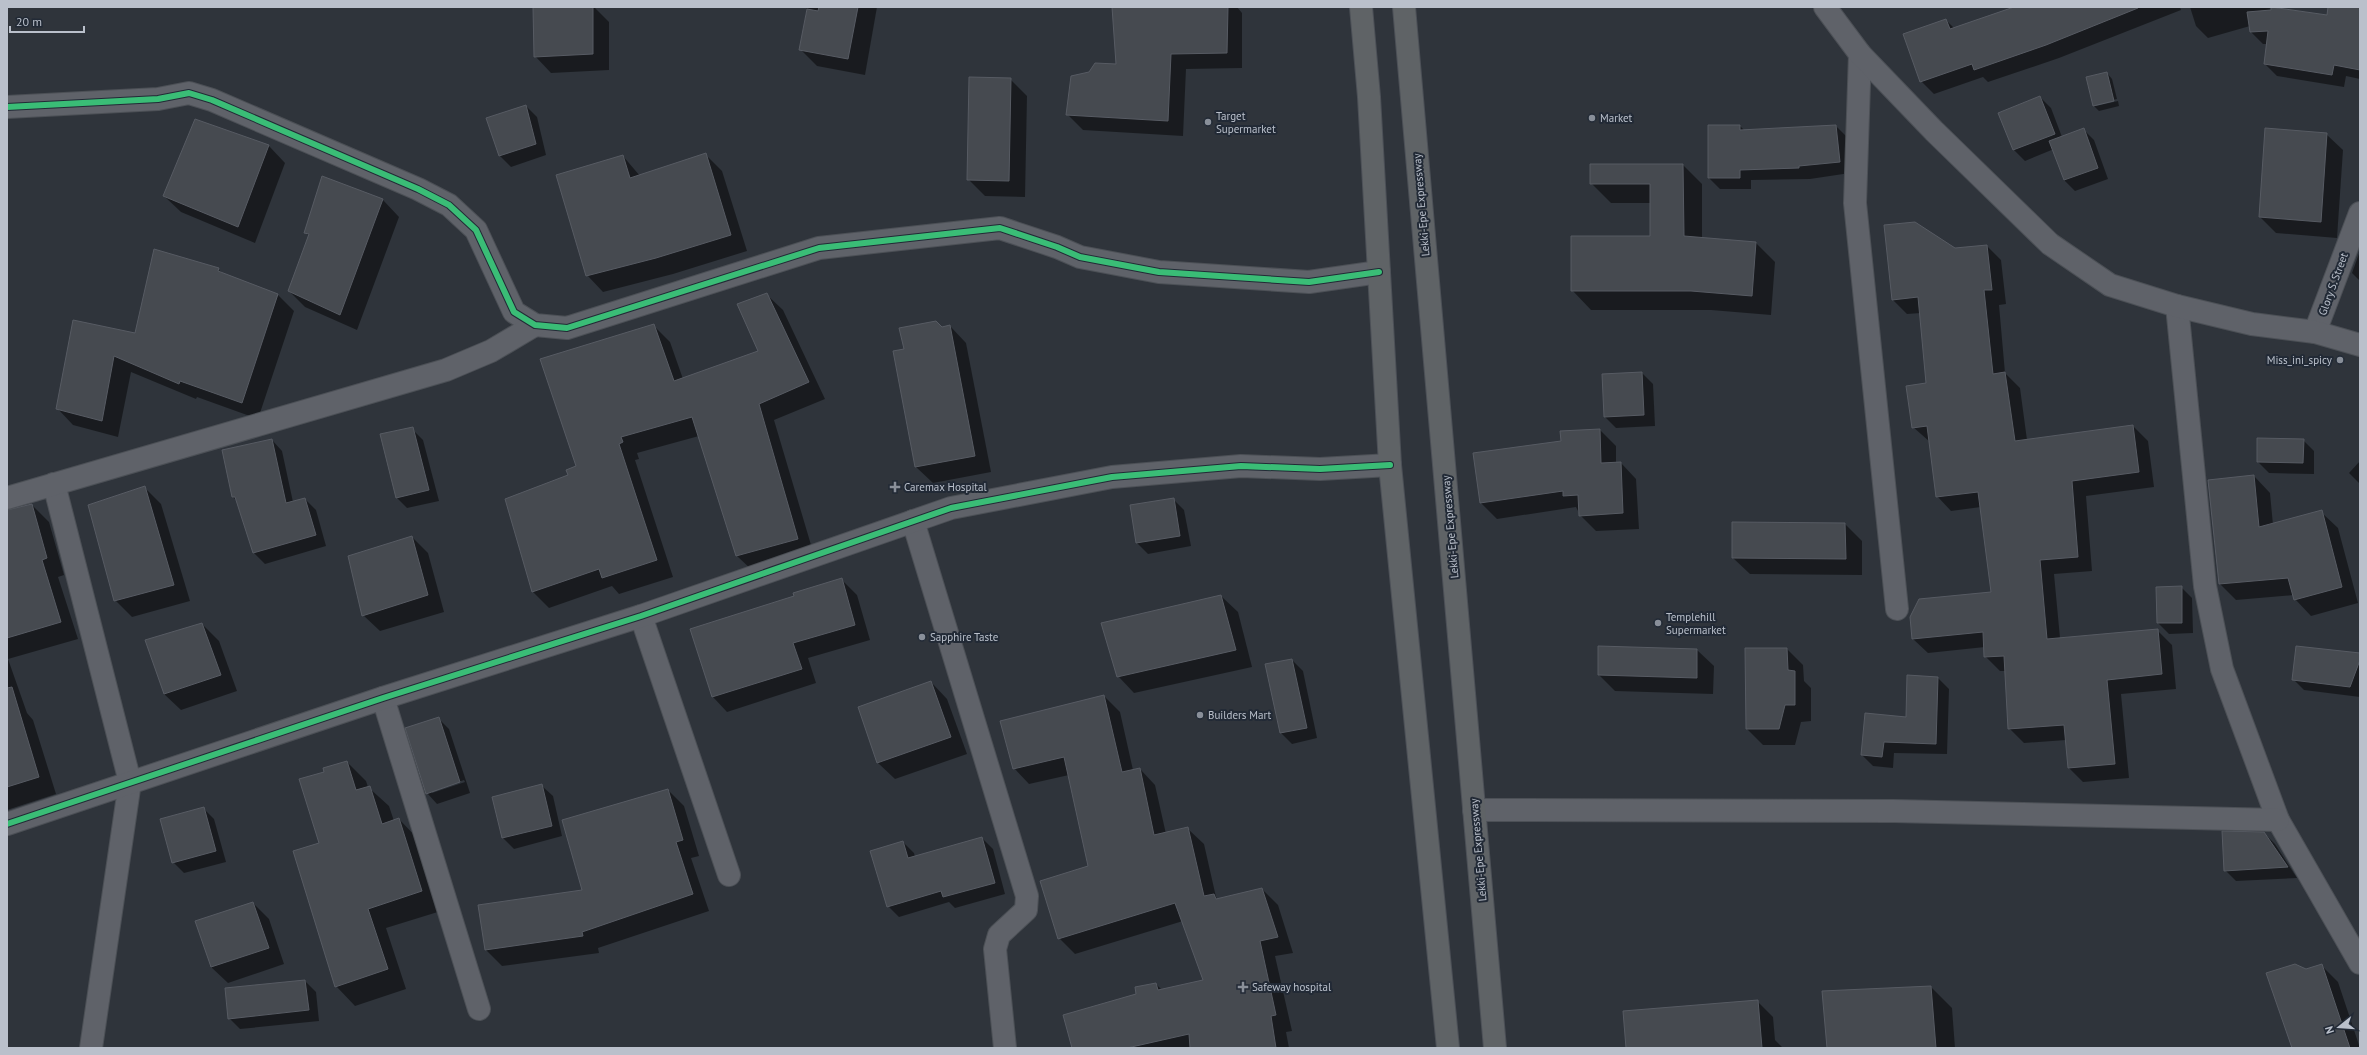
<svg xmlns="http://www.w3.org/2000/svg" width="2367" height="1055" font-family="'PT Sans',sans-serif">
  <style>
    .shadow { fill: #0007; fill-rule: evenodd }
    .building { fill: #464a50; stroke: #575b63 }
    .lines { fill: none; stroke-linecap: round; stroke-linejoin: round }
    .minor-casing { stroke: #4c5056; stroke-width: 24 }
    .tertiary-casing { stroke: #4c5056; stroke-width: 24 }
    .trunk-casing { stroke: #4c5057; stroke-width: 24 }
    .minor { stroke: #5f6269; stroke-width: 22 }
    .tertiary { stroke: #5f6269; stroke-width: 22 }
    .trunk { stroke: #5f6366; stroke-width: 22 }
    .cycleway-casing { stroke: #222a36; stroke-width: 8 }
    .cycleway { stroke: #3abd76; stroke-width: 6 }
    .poi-dot { fill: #898f99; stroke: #222a36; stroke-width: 1.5 }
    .labels { text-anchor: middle; stroke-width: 4; stroke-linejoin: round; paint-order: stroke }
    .poi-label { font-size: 11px; fill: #bac0cb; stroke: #222a36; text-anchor: start }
    .street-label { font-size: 11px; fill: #bac0cb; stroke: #222a36 }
  </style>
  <rect width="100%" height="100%" fill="#2f343b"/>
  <g class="shadow">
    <path d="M 534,7 L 594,7 L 609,22 L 609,70 L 551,73 L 535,56 Z"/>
    <path d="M 807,7 L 877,7 L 865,75 L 817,66 L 800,49 Z"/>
    <path d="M 1151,7 L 1237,7 L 1242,13 L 1242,68 L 1186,69 L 1183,136 L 1083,130 L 1067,114 L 1117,65 Z"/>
    <path d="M 2012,7 L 2180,7 L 2181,10 L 2059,58 L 1988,82 L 1983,77 L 1934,94 L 1921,81 L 1946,20 L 1955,29 L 2013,8 Z"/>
    <path d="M 2190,7 L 2261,7 L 2328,16 L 2329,7 L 2360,7 L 2360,79 L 2346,76 L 2344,87 L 2277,76 L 2265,64 L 2268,44 L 2263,44 L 2251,32 L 2250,26 L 2208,38 L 2196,26 Z"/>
    <path d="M 2107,73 L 2112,79 L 2117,99 L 2096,104 L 2096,106 L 2118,101 L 2119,106 L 2099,111 L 2094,106 Z"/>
    <path d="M 1010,79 L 1027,96 L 1025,197 L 985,196 L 968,179 Z"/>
    <path d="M 2040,97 L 2051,108 L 2062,137 L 2083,129 L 2094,140 L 2108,179 L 2075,191 L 2064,180 L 2054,149 L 2025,161 L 2014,150 L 1999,113 Z"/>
    <path d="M 526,106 L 537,117 L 546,155 L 511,167 L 500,156 Z"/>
    <path d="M 195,120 L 269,146 L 285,163 L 255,243 L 181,212 L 164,196 Z"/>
    <path d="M 1740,126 L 1744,130 L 1836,126 L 1847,137 L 1850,173 L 1810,179 L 1751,180 L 1751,189 L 1720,189 L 1709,178 Z"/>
    <path d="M 2326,134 L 2343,150 L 2337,238 L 2276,233 L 2260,217 Z"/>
    <path d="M 706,155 L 722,171 L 747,251 L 673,274 L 603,292 L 587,275 L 623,156 L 640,176 Z"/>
    <path d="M 1683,165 L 1702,184 L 1702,238 L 1756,243 L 1775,262 L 1771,315 L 1711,310 L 1591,310 L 1572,290 L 1651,237 L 1651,203 L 1611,203 L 1591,183 Z"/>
    <path d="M 323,178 L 383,200 L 399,217 L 357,330 L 305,307 L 289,291 L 309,236 L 305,232 Z"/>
    <path d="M 1987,246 L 2001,260 L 2006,304 L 1999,305 L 2005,373 L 2020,388 L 2027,440 L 2133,426 L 2148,441 L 2154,487 L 2086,496 L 2092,571 L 2054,574 L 2060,638 L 2157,630 L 2172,645 L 2176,689 L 2121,694 L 2129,778 L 2083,782 L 2069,768 L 2066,740 L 2024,743 L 2009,728 L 2006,671 L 2000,671 L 1985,656 L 1985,647 L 1928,653 L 1913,639 L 1992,592 L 1981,507 L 1951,511 L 1937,496 L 1930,442 L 1913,427 L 1927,384 L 1921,313 L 1907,314 L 1893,300 L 1955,249 Z"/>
    <path d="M 2360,251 L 2360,281 L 2352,273 Z"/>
    <path d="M 218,269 L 223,274 L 278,295 L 294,311 L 258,419 L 197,397 L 196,399 L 131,372 L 118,437 L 73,425 L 57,408 L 136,334 Z"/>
    <path d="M 766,294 L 783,310 L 825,399 L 774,420 L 814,555 L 754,572 L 737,556 L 699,436 L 637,453 L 639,459 L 635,460 L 673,577 L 619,594 L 612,586 L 549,608 L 533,592 L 507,500 L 569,475 L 578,467 L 654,326 L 670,342 L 683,379 L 760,351 Z"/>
    <path d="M 950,326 L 966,343 L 991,472 L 933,483 L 916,467 L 905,349 L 942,328 Z"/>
    <path d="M 1642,373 L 1653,384 L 1655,426 L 1616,428 L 1605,417 Z"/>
    <path d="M 412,429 L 423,440 L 439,501 L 407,508 L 396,497 Z"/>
    <path d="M 1600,430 L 1616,446 L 1616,463 L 1621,463 L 1636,479 L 1639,529 L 1596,531 L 1580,515 L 1576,507 L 1497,519 L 1481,503 L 1562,441 Z"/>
    <path d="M 2258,439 L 2303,440 L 2314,451 L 2314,474 L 2269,473 L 2258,462 Z"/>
    <path d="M 272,440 L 282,451 L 293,502 L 305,499 L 316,510 L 326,546 L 265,564 L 254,553 L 238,502 L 233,497 Z"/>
    <path d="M 2360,461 L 2360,484 L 2349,473 Z"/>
    <path d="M 2254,476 L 2270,493 L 2273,525 L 2321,512 L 2338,528 L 2358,603 L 2311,616 L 2295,599 L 2294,595 L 2236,600 L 2220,584 L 2209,481 Z"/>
    <path d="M 145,488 L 161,504 L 190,601 L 132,617 L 115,600 Z"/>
    <path d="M 1173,499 L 1184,510 L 1191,546 L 1148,554 L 1137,543 Z"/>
    <path d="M 32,505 L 49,522 L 64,575 L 58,577 L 78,639 L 8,659 L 27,713 L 33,720 L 56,794 L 7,810 L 7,511 Z"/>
    <path d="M 1733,523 L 1845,524 L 1862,541 L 1862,575 L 1750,574 L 1733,558 Z"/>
    <path d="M 412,537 L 428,553 L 444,612 L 380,631 L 363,615 Z"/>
    <path d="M 842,580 L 857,595 L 870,640 L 808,658 L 816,683 L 727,712 L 713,697 L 795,597 Z"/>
    <path d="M 2181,587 L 2192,598 L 2193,633 L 2169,634 L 2158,623 L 2158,588 Z"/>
    <path d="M 1221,596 L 1238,612 L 1252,667 L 1134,693 L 1118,676 Z"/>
    <path d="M 202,624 L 219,641 L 237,691 L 181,710 L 164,694 Z"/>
    <path d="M 1599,647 L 1697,650 L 1714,666 L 1713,694 L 1615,691 L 1599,675 Z"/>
    <path d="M 1787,649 L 1803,665 L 1804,681 L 1811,688 L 1811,721 L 1801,722 L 1795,745 L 1763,745 L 1747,729 Z"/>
    <path d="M 2360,654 L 2360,697 L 2304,690 L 2293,679 Z"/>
    <path d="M 1292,660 L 1303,671 L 1317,738 L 1292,744 L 1281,733 Z"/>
    <path d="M 1938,678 L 1949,689 L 1947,754 L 1894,753 L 1893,768 L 1873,766 L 1862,755 L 1907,718 Z"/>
    <path d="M 931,682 L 947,699 L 967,754 L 895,779 L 878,763 Z"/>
    <path d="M 1104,696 L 1120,712 L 1133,770 L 1140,769 L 1155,785 L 1166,834 L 1188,829 L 1204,844 L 1216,897 L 1218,899 L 1262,889 L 1278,905 L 1293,953 L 1275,956 L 1292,1031 L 1286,1032 L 1289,1048 L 1073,1048 L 1138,995 L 1156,984 L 1162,990 L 1204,981 L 1183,921 L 1075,954 L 1059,938 L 1089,867 L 1069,775 L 1029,784 L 1014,768 Z"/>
    <path d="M 438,718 L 449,729 L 470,793 L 437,804 L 427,793 ZM 464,780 L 465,782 L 432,793 L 432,791 Z"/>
    <path d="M 347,762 L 366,781 L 368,787 L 389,806 L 394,821 L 399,819 L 418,839 L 441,911 L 386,928 L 406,989 L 355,1006 L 336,986 L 321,844 L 325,772 Z"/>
    <path d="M 542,786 L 553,796 L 562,836 L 514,849 L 503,838 Z"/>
    <path d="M 668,790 L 684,806 L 699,856 L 691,858 L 709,911 L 598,948 L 599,953 L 502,966 L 486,950 L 479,906 L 583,891 Z"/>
    <path d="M 203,808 L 214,819 L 226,862 L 184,873 L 173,862 Z"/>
    <path d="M 2264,833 L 2275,844 L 2297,878 L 2236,881 L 2225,870 Z"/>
    <path d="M 982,838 L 993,849 L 1005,894 L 955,908 L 949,902 L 899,917 L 888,906 L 903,842 L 914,853 L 915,857 Z"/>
    <path d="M 253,903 L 269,919 L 284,964 L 228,983 L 211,967 Z"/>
    <path d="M 2321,965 L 2338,982 L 2360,1048 L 2293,1048 L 2306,970 Z"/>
    <path d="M 305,981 L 316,992 L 319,1021 L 240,1029 L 229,1018 Z"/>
    <path d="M 1931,987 L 1952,1008 L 1955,1048 L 1828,1048 Z"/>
    <path d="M 1757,1001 L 1773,1017 L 1775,1040 L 1783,1048 L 1627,1048 Z"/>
  </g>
  <g class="building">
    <path d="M 533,7 L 593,7 L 593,54 L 534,57 Z"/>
    <path d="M 819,7 L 858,7 L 848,59 L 799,50 L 807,9 L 818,11 Z"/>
    <path d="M 1112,7 L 1228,7 L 1227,53 L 1171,54 L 1168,121 L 1066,115 L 1071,76 L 1089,72 L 1095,63 L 1116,64 Z"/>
    <path d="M 2014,7 L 2138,7 L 2138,8 L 2046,45 L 1974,70 L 1972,64 L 1920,82 L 1903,34 L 1946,19 L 1950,29 Z"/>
    <path d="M 2271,7 L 2327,15 L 2328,7 L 2360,7 L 2360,70 L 2334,65 L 2332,75 L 2264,64 L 2268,31 L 2250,32 L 2247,12 L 2271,10 Z"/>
    <path d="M 2107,72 L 2114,101 L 2093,106 L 2086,77 Z"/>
    <path d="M 969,77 L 1011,78 L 1009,181 L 967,180 Z"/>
    <path d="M 2040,96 L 2055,134 L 2013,150 L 1998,113 Z"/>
    <path d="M 526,105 L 536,144 L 499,156 L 486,118 Z"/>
    <path d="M 195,119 L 269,145 L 238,227 L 163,196 Z"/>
    <path d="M 1708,125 L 1740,125 L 1740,130 L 1836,125 L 1840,162 L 1799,166 L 1799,168 L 1740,170 L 1740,178 L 1708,178 Z"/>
    <path d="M 2084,128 L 2098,168 L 2064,180 L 2049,141 Z"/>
    <path d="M 2265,128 L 2327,133 L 2321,222 L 2259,217 Z"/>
    <path d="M 706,153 L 731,235 L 656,258 L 586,276 L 556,175 L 623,155 L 630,178 Z"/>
    <path d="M 1590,164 L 1683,164 L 1684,236 L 1756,242 L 1752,296 L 1691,291 L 1571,291 L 1571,236 L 1650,236 L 1650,184 L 1590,184 Z"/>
    <path d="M 322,176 L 383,199 L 340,315 L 288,291 L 309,234 L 304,233 Z"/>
    <path d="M 1915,222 L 1955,248 L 1987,245 L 1992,290 L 1984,290 L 1993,374 L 2005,372 L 2015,441 L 2133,425 L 2139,472 L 2072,481 L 2078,557 L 2040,560 L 2047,639 L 2158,629 L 2162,674 L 2107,680 L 2115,764 L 2068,768 L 2064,725 L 2008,729 L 2004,656 L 1984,657 L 1983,632 L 1912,639 L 1910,617 L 1919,599 L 1991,592 L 1978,492 L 1936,497 L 1927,426 L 1912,428 L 1906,386 L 1926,383 L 1918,297 L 1892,300 L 1884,225 Z"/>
    <path d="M 154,249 L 219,268 L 218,271 L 278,294 L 242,403 L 180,381 L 179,384 L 114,356 L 102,421 L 56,409 L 73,320 L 135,333 Z"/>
    <path d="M 767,293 L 809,382 L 759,404 L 798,539 L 736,556 L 692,417 L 621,437 L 623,442 L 619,444 L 657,560 L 602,578 L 599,569 L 532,592 L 505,499 L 568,475 L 566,470 L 576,466 L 540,359 L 654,324 L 674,381 L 758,351 L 737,304 Z"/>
    <path d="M 936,321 L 942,327 L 950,325 L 975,456 L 915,467 L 893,351 L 904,349 L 899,328 Z"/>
    <path d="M 1642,372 L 1644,415 L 1604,417 L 1602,374 Z"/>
    <path d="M 413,427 L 429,490 L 396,498 L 380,434 Z"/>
    <path d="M 1600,429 L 1601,463 L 1621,462 L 1623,513 L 1579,516 L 1578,495 L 1563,496 L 1563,491 L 1480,503 L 1473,453 L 1561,441 L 1560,431 Z"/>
    <path d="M 2257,438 L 2304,439 L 2303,463 L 2257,462 Z"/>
    <path d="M 272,439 L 286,503 L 305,498 L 316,535 L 253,553 L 235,497 L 232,497 L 222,450 Z"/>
    <path d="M 2254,475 L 2259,527 L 2322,510 L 2342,587 L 2294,600 L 2288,578 L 2219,584 L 2208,480 Z"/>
    <path d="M 145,486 L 174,585 L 114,601 L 88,505 Z"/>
    <path d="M 1174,498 L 1180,536 L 1136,543 L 1130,505 Z"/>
    <path d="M 32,504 L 47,558 L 42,560 L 61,622 L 7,638 L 7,510 Z"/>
    <path d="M 1732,522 L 1845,523 L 1846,559 L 1732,558 Z"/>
    <path d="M 412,536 L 428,595 L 362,616 L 348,556 Z"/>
    <path d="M 842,578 L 855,625 L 793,643 L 802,669 L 712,697 L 690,629 L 794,596 L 793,593 Z"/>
    <path d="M 2182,586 L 2182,623 L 2157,623 L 2156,587 Z"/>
    <path d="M 1221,595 L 1236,650 L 1117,677 L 1101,623 Z"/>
    <path d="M 202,623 L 221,675 L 164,694 L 145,640 Z"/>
    <path d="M 1598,646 L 1697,649 L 1697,678 L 1598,675 Z"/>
    <path d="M 2296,646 L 2360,653 L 2360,660 L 2350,687 L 2292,680 Z"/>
    <path d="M 1745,648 L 1787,648 L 1788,670 L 1795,671 L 1795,705 L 1785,705 L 1779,729 L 1746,729 Z"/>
    <path d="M 1292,659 L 1307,728 L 1280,733 L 1265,664 Z"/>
    <path d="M 1907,675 L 1938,677 L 1936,744 L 1884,742 L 1882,757 L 1861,755 L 1865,713 L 1906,717 Z"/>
    <path d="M 931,681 L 951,737 L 877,763 L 858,707 Z"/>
    <path d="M 12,687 L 39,777 L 7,787 L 7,688 Z"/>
    <path d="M 1104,695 L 1122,772 L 1140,768 L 1154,835 L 1188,827 L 1204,896 L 1214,894 L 1216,899 L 1262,888 L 1278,937 L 1260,941 L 1276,1015 L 1271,1016 L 1276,1048 L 1190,1048 L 1189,1034 L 1127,1048 L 1072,1048 L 1063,1015 L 1136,994 L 1135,987 L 1156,983 L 1158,990 L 1203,980 L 1175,903 L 1058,939 L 1040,881 L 1088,866 L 1064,757 L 1013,769 L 1000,721 Z"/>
    <path d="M 439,717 L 460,782 L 426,794 L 405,728 Z"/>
    <path d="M 347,761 L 356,790 L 370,786 L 382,824 L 399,818 L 422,891 L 368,909 L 388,969 L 335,987 L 293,851 L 319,843 L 299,779 L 324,772 L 323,768 Z"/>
    <path d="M 542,784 L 552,826 L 502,838 L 492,797 Z"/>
    <path d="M 668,789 L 683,840 L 676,842 L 693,894 L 582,932 L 583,936 L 485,950 L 478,905 L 582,890 L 562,820 Z"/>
    <path d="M 204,807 L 216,851 L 172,863 L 160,819 Z"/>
    <path d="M 2222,831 L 2264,832 L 2288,867 L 2224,871 Z"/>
    <path d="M 982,837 L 995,883 L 943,897 L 941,891 L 887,907 L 870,851 L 903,841 L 908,858 Z"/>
    <path d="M 253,902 L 269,948 L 211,967 L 195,921 Z"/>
    <path d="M 2295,964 L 2306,969 L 2322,964 L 2350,1048 L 2292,1048 L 2266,973 Z"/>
    <path d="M 305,980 L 309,1010 L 228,1019 L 225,988 Z"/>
    <path d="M 1931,986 L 1936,1048 L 1827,1048 L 1822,991 Z"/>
    <path d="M 1758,1000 L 1762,1048 L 1626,1048 L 1623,1011 Z"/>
  </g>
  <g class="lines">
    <g class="minor-casing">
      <g id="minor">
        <path d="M 1860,54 L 1855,203 L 1897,609"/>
        <path d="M 7,107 L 158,99 L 189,93 L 212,100 L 418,189 L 449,205 L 476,230 L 514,312 L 535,325 L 567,328 L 819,248 L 1000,228 L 1057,247 L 1080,257 L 1159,272 L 1309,282 L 1379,272"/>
        <path d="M 2177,306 L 2205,586 L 2222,669 L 2278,820 L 2360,963"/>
        <path d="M 2315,332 L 2360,213"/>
        <path d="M 54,484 L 130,782 L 91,1048"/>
        <path d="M 7,498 L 446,370 L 491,351 L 535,325"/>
        <path d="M 913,521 L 1027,896 L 1026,910 L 999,935 L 995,949 L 1005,1048"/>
        <path d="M 641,616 L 729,875"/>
        <path d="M 383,698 L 479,1009"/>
        <path d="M 1474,810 L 1894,811 L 2278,820"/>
        <path d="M 7,824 L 383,698 L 641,616 L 951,508 L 1112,477 L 1241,466 L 1320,469 L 1390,465"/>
      </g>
    </g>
    <g class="tertiary-casing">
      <path id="tertiary" d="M 1825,7 L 1860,54 L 1934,131 L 2050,244 L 2110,285 L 2177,306 L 2252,324 L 2315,332 L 2360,345"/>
    </g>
    <g class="trunk-casing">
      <g id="trunk">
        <path d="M 1361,7 L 1369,97 L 1390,465 L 1448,1048"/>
        <path d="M 1404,7 L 1495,1048"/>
      </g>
    </g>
    <use href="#minor" class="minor"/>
    <use href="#tertiary" class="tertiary"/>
    <use href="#trunk" class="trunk"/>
    <g class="cycleway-casing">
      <g id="cycleway">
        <path d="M 7,107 L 158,99 L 189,93 L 212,100 L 418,189 L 449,205 L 476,230 L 514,312 L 535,325 L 567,328 L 819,248 L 1000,228 L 1057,247 L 1080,257 L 1159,272 L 1309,282 L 1379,272"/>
        <path d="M 7,824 L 383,698 L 641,616 L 951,508 L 1112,477 L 1241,466 L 1320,469 L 1390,465"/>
      </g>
    </g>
    <use href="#cycleway" class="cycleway"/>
  </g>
  <g class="poi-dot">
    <circle cx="1592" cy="118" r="4"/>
    <circle cx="1208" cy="122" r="4"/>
    <circle cx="2340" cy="360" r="4"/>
    <path d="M893 481h4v4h4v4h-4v4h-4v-4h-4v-4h4z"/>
    <circle cx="1658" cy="623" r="4"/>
    <circle cx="922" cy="637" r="4"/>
    <circle cx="1200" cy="715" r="4"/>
    <path d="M1241 981h4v4h4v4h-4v4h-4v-4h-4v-4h4z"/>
  </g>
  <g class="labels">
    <g class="poi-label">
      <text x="1216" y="120">Target<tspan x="1216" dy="13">Supermarket</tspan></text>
      <text x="1600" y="122">Market</text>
      <text x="2332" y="364" text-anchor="end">Miss_ini_spicy</text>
      <text x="904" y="491">Caremax Hospital</text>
      <text x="1666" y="621">Templehill<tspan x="1666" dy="13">Supermarket</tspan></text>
      <text x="930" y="641">Sapphire Taste</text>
      <text x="1208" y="719">Builders Mart</text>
      <text x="1252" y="991">Safeway hospital</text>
    </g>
    <g class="street-label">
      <text transform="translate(1421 205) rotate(-95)" y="4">Lekki-Epe Expressway</text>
      <text transform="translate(2333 284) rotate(-70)" y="4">Glory S. Street</text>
      <text transform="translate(1450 527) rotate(-95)" y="4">Lekki-Epe Expressway</text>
      <text transform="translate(1478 850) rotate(-95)" y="4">Lekki-Epe Expressway</text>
    </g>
  </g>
  <rect width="2367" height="1055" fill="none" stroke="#bac0cb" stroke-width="16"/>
  <g transform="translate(2339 1027) rotate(253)" stroke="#222a36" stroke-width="3" paint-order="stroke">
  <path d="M0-3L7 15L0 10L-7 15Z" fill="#bac0cb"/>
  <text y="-6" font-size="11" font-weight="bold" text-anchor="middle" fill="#bac0cb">N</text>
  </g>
  <path d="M10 26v6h74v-6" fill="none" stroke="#bac0cb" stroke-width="2"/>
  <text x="16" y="26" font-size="12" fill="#bac0cb" stroke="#222a36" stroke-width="3" paint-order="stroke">20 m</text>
</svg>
